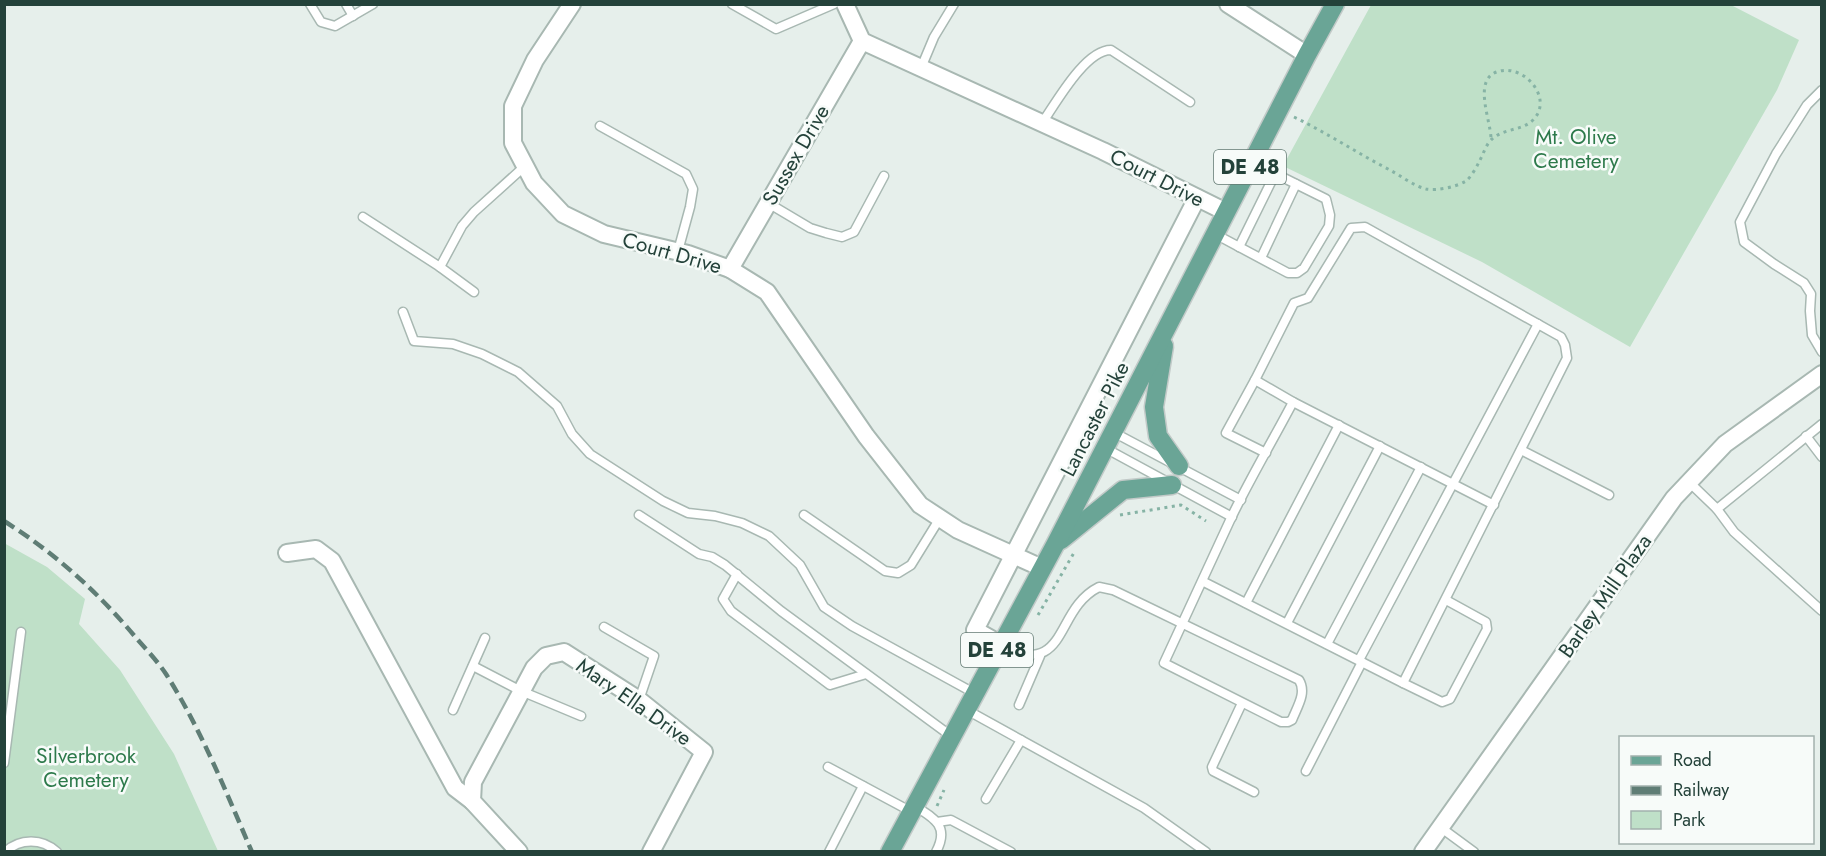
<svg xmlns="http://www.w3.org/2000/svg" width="1826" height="856" font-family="Jost,sans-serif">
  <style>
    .green { fill: #bfe0c8 }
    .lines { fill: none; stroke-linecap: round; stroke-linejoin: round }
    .service-casing { stroke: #a8b8b2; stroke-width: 11 }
    .minor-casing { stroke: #a8b8b2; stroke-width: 20 }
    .primary-casing { stroke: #c2cac8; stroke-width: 21 }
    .path { stroke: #86b3a5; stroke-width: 3; stroke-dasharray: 3 4.5; stroke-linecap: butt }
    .service { stroke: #fff; stroke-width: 8 }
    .minor { stroke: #fff; stroke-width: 16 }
    .primary { stroke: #6aa596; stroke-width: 18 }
    .rail { stroke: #5f7d75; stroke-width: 4.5; stroke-dasharray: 12 6; stroke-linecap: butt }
    .labels { text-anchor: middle; stroke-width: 5; stroke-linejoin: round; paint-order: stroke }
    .shield { fill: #f7fbf9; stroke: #637a73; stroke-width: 1.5 }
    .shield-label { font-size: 20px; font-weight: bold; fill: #24423a }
    .park-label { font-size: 21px; fill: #2d7a4b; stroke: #f7fbf9 }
    .street-label { font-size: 21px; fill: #24423a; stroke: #f7fbf9 }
  </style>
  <rect width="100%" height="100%" fill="#e6efeb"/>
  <g class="green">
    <path d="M 1371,5 L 1731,5 L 1799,40 L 1777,90 L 1630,347 L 1482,262 L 1283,166 Z"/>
    <path d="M 4,543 L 47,567 L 85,599 L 79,624 L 120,670 L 174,754 L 218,851 L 5,851 Z"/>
  </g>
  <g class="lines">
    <g class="service-casing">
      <g id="service">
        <path d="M 310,4 L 321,22 L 335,26 L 373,4"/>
        <path d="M 346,4 L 353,16"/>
        <path d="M 732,4 L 776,29 L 834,4"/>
        <path d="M 921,68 L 934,37 L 954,4"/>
        <path d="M 1822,90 L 1807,105 L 1776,154 L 1740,222 L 1744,242 L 1774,264 L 1804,283 L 1811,294 L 1810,311 L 1812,335 L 1822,352"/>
        <path d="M 1042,123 C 1056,103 1085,50 1111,50 L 1190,102"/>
        <path d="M 600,126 L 686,174 L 693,189 L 690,207 L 678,251"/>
        <path d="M 768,203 L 810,228 L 826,233 L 842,237 L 854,232 L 884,176"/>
        <path d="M 363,217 L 440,267 L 462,226 L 474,212 L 525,166"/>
        <path d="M 1215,234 L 1288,273 L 1297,273 L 1304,268 L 1329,226 L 1330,215 L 1326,199 L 1252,162"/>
        <path d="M 1239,247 L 1275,174"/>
        <path d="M 1261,258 L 1296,184"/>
        <path d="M 440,267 L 474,292"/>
        <path d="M 403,312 L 414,341 L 453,344 L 482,354 L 518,372 L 557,406 L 572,434 L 590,454 L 663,501 L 688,513 L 715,516 L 742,523 L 769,536 L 800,565 L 824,607 L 852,626 L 974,693"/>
        <path d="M 1255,380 L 1226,433 L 1266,453"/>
        <path d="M 1293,402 L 1494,505"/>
        <path d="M 1822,424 L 1717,509 L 1734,532 L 1822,611"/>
        <path d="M 1113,432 L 1241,500"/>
        <path d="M 1806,436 L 1822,457"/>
        <path d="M 1105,448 L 1232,517"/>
        <path d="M 1521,450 L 1609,495"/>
        <path d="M 1689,482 L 1717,509"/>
        <path d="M 639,515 L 699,554 L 712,557 L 725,565 L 781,611 L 951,736"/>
        <path d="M 804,515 L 885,571 L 898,573 L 911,565 L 940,518"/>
        <path d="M 737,574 L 723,599 L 731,611 L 830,685 L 866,674"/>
        <path d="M 1246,603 L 1339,425"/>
        <path d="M 1287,623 L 1380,446"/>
        <path d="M 604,627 L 654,656 L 639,700"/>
        <path d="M 1327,644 L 1421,467"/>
        <path d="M 1000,648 C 1070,677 1053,610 1099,587 L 1113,590 L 1299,680 C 1307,693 1297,707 1292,720 L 1288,722 L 1281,722 L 1164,663 C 1187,614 1209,565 1232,516 C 1251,477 1273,440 1293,402 L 1255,380 L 1294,303 L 1308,298 L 1351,228 L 1365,227 L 1561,337 L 1565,345 L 1567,358 L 1403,683 L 1202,581"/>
        <path d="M 1359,660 L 1538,324"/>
        <path d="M 473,666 L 521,691 L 581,716"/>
        <path d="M 1403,683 L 1442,702 L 1450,699 L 1487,629 L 1486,622 L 1446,600"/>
        <path d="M 1242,703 L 1212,767 L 1213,771 L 1254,792"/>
        <path d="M 1019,705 L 1040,656"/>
        <path d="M 965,709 L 1144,808 L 1206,852"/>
        <path d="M 453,710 L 485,638"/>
        <path d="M 4,763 L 21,632"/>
        <path d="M 828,767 L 910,811"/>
        <path d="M 1306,771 L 1362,662"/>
        <path d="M 986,799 L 1021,740"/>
        <path d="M 913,805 C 934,818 950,826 936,852"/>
        <path d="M 937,822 L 951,820 L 1011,852"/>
        <path d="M 1440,827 L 1474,852"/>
        <path d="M 5,852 C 20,838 42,838 57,852"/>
        <path d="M 829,852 L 863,786"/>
      </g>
    </g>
    <g class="minor-casing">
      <g id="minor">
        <path d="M 572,4 L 535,60 L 513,106 L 513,143 L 534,183 L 563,214 L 604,234 L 688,254 L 730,269 L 767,292 L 866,436 L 920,505 L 958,530 L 1042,568"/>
        <path d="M 845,4 L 862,41 L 1103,151 L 1226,212"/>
        <path d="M 1228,4 L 1307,55"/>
        <path d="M 730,269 L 862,41"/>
        <path d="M 287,553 L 316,549 L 332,561 L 455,788 L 472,801"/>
        <path d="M 1000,644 L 975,630 L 1197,198"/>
        <path d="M 519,852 L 472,801 L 473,782 L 534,668 L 546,656 L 564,652 L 639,700 L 704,752 L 651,852"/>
        <path d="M 1423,852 L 1674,498 L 1725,444 L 1822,374"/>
      </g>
    </g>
    <g class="primary-casing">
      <g id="primary">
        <path d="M 1164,346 L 1154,407 L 1158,436 L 1179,466"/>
        <path d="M 1061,540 L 1123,490 L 1172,485"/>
        <path d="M 890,852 L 1055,545 L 1307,55 L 1335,4"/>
      </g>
    </g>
    <g class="path">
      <path d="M 1294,117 C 1327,133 1357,153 1390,170 C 1401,176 1414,186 1426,189 C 1437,191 1456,187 1466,181 C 1471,177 1476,168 1479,162 C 1483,155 1486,144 1492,139 C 1504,128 1522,131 1533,120 C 1554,99 1525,65 1500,71 C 1471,77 1491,120 1491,139"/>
      <path d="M 1120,515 L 1181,505 L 1206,521"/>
      <path d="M 1038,615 L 1075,551"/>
      <path d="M 937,806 L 944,790"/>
    </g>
    <use href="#service" class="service"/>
    <use href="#minor" class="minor"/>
    <use href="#primary" class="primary"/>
    <path class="rail" d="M 4,521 C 55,553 99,593 137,639 C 147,650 158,662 166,674 C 201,729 226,792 252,852"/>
  </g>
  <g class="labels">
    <g class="shield">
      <rect x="1214" y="150" width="72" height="34" rx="4.5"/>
      <rect x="961" y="633" width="72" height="34" rx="4.5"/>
    </g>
    <g class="shield-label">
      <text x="1250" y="174">DE 48</text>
      <text x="997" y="657">DE 48</text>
    </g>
    <g class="park-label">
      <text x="1576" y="144">Mt. Olive<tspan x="1576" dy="24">Cemetery</tspan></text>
      <text x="86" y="763">Silverbrook<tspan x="86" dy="24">Cemetery</tspan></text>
    </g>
    <g class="street-label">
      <text transform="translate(796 155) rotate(-60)" y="7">Sussex Drive</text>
      <text transform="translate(1157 178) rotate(27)" y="7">Court Drive</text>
      <text transform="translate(672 253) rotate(16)" y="7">Court Drive</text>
      <text transform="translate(1095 419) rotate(-63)" y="7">Lancaster Pike</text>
      <text transform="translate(1605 596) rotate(-55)" y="7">Barley Mill Plaza</text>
      <text transform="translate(634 702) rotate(35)" y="7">Mary Ella Drive</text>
    </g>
  </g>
  <rect width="1826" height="856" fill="none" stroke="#24423a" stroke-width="12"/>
  <rect x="1619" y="736" width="195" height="108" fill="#f7fbf9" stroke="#a3b1ad" stroke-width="1.5"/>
  <rect x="1631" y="756" width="30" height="9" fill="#6aa596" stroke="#a3b1ad" stroke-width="1.5"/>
  <text x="1673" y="766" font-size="18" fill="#24423a">Road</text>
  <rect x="1631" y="786" width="30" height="9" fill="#5f7d75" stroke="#a3b1ad" stroke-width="1.5"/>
  <text x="1673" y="796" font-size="18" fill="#24423a">Railway</text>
  <rect x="1631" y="811" width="30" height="18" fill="#bfe0c8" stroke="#a3b1ad" stroke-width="1.5"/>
  <text x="1673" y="826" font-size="18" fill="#24423a">Park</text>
</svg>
